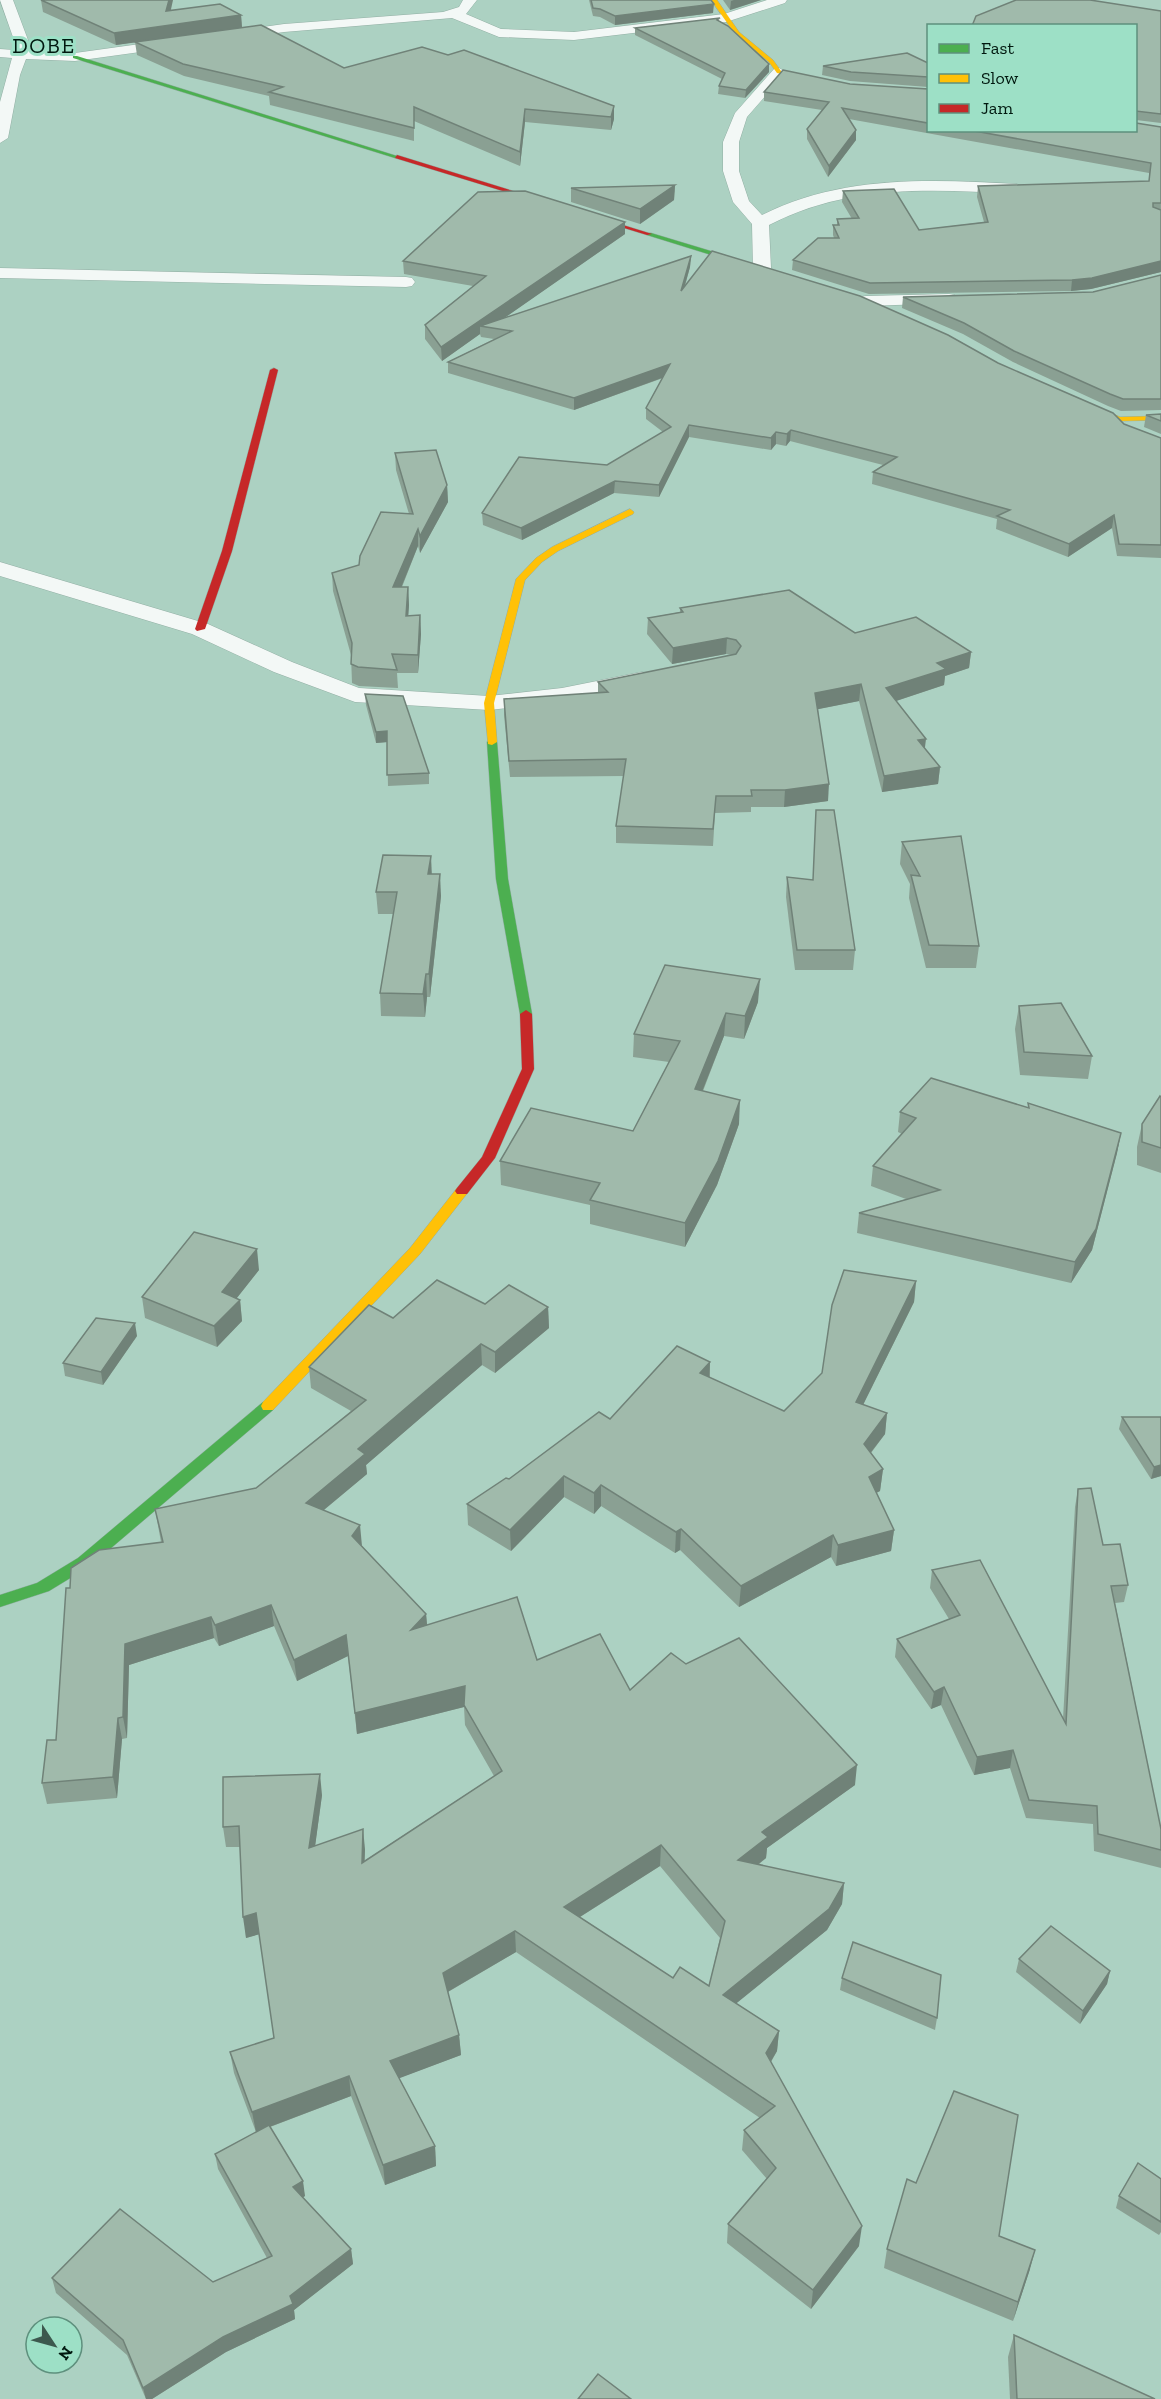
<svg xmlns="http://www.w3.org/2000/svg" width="1161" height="2399" font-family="'Zilla Slab',serif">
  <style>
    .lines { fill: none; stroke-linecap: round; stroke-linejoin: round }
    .street-casing { stroke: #92afa4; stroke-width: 1 }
    .fast-casing { stroke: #92afa4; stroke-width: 1 }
    .slow-casing { stroke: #92afa4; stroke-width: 1 }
    .jam-casing { stroke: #92afa4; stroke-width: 1 }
    .street { fill: #f3f8f6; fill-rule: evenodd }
    .fast { fill: #4caf50; fill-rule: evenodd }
    .slow { fill: #ffc107; fill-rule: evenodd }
    .jam { fill: #c62828; fill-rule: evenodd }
    .wall { fill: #8aa093; fill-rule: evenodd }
    .shaded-wall { fill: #708278 }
    .building { fill: #a0baab; stroke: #708278; stroke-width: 1.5; fill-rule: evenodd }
    .labels { text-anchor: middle; stroke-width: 6; stroke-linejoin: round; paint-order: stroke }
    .far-quarter-label { font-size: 22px; letter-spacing: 1.5px; fill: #00180f; stroke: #9de0c6 }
  </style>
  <rect width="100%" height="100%" fill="#acd1c2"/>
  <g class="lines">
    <g class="street-casing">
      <g id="street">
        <path d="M 0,0 L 13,0 L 28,40 L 28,50 L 75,53 L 284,24 L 443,12 L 459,7 L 463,0 L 477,0 L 466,14 L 501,29 L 574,32 L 724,14 L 767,0 L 787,0 L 785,3 L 726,22 L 574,40 L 499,37 L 452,18 L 284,32 L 75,61 L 26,59 L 20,75 L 8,138 L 0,143 L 0,102 L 12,58 L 0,57 L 0,49 L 14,50 L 14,40 Z"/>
        <path d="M 779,68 L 786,72 L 747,117 L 739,142 L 739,171 L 749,201 L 762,215 C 841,175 931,179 1017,184 L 1025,189 L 1017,194 C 931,189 848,184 769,225 L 771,268 L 768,272 L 756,272 L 753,268 L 752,224 L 733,202 L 723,171 L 723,142 L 735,113 L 774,69 Z"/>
        <path d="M 0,268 L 406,277 L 412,278 L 415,282 L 412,286 L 406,287 L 0,278 Z"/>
        <path d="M 949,294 L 955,295 L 958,299 L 955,303 L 866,306 L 860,305 L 857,301 L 860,297 L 866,296 Z"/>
        <path d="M 0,562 L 208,624 L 292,662 L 359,688 L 489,696 L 562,688 L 642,672 L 651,674 L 654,679 L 651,684 L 562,702 L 489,710 L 355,702 L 274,672 L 192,634 L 0,576 Z"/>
      </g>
    </g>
    <g class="fast-casing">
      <g id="fast">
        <path d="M 73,56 L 77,56 L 400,157 L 395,158 L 73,58 Z"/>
        <path d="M 647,233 L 651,233 L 757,265 L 750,267 L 647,235 Z"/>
        <path d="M 492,739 L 497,742 L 508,879 L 532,1014 L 526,1018 L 520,1014 L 496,879 L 487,742 Z"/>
        <path d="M 268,1401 L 273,1402 L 275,1406 L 273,1410 L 90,1566 L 49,1591 L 0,1607 L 0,1595 L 37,1583 L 78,1558 L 263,1402 Z"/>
      </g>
    </g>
    <g class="slow-casing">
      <g id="slow">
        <path d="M 711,0 L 717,0 L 739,32 L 773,60 L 781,71 L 827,82 L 827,84 L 777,73 L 769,62 L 735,34 Z"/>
        <path d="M 1073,399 L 1079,399 L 1120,417 L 1161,416 L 1161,420 L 1119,421 L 1073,403 Z"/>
        <path d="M 630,509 L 634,512 L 633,514 L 558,551 L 542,562 L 525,580 L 494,703 L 497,742 L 492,745 L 488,744 L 484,703 L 516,579 L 536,558 L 552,547 Z"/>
        <path d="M 462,1187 L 469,1191 L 420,1254 L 273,1410 L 263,1410 L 261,1406 L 263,1402 L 410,1248 L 457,1188 Z"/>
      </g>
    </g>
    <g class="jam-casing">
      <g id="jam">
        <path d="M 397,155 L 652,234 L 647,235 L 395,158 Z"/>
        <path d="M 274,368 L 278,370 L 232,551 L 205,629 L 197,631 L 195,629 L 222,551 L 270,370 Z"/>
        <path d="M 526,1010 L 532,1014 L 534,1069 L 495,1158 L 467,1194 L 457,1194 L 455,1191 L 457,1188 L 482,1157 L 522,1069 L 520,1014 Z"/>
      </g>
    </g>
    <use href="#street" class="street"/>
    <use href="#fast" class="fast"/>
    <use href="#slow" class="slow"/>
    <use href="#jam" class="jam"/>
  </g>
  <g class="wall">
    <path d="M 41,0 L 241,15 L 242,28 L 344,68 L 614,106 L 614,119 L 611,130 L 525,122 L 520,166 L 414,121 L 414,141 L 270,105 L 269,96 L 184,76 L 137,55 L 135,42 L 116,45 L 43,12 Z"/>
    <path d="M 589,0 L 711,0 L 713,13 L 615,25 L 600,17 L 593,16 Z"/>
    <path d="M 723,0 L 761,0 L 730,10 Z"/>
    <path d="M 1161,11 L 1161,123 L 1136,120 L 1136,26 Z"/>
    <path d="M 720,21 L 769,72 L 745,98 L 718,94 L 719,86 L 722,79 L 635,35 L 635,28 Z"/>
    <path d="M 928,63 L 928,87 L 850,81 L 822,75 L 823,66 Z"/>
    <path d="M 850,84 L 928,89 L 928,130 L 1136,130 L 1161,127 L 1161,272 L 1091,289 L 1071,291 L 869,294 L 792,270 L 793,260 L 834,238 L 833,235 L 833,225 L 837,225 L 837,219 L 852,219 L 842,202 L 843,191 L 919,230 L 984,222 L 977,197 L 978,186 L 1149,181 L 1149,173 L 849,119 L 856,130 L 856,140 L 828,177 L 807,139 L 807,129 L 822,110 L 764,101 L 764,92 Z"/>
    <path d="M 675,185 L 674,200 L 640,224 L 571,202 L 571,188 Z"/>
    <path d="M 625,234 L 504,318 L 691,256 L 690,267 L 685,286 L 998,363 L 1124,424 L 1161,438 L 1161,558 L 1117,556 L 1112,528 L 1068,557 L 996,529 L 997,519 L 872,484 L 873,472 L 883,465 L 790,441 L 786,446 L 776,444 L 771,450 L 689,437 L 659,497 L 614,493 L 522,540 L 483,525 L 482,513 L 607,465 L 663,432 L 646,419 L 646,408 L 663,378 L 574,410 L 448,373 L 448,362 L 494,339 L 481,337 L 480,334 L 442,361 L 425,339 L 425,325 L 473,286 L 404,274 L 403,261 Z"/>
    <path d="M 1161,275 L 1161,410 L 1121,411 L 1108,406 L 1013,362 L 963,334 L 902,308 L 903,297 L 1093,292 Z"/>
    <path d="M 1161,414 L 1161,434 L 1144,427 L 1146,415 Z"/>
    <path d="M 395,453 L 447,485 L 448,502 L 420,553 L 418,546 L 402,587 L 408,587 L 409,605 L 408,616 L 420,615 L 421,634 L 418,673 L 397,673 L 398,688 L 359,686 L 352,683 L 351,655 L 333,591 L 332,573 L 359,565 L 409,514 L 396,470 Z"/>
    <path d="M 680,608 L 855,633 L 971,652 L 969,668 L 945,676 L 944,685 L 896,701 L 925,749 L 940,767 L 938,784 L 882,792 L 859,701 L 818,709 L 828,801 L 784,807 L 751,807 L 751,812 L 715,813 L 713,846 L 616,843 L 616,826 L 624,776 L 510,777 L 504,715 L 504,699 L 598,693 L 598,682 L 732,655 L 726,654 L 672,664 L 647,634 L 648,618 L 680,612 Z"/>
    <path d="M 365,694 L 429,773 L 429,784 L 388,786 L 387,742 L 376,743 L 366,705 Z"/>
    <path d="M 902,842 L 979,946 L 976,968 L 926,968 L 909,898 L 910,884 L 900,864 Z"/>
    <path d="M 431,874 L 441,896 L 430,997 L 427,997 L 425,1017 L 381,1016 L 380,993 L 394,914 L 378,914 L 376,892 Z"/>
    <path d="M 787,877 L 812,880 L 855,950 L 853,970 L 795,970 L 786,897 Z"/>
    <path d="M 758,1002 L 744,1039 L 724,1036 L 703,1091 L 739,1124 L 717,1185 L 685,1247 L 590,1224 L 590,1205 L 501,1185 L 500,1161 L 633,1131 L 669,1062 L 633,1057 L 634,1034 Z"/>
    <path d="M 1019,1006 L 1092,1056 L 1088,1079 L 1020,1075 L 1015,1029 Z"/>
    <path d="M 1161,1097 L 1161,1173 L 1137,1165 L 1137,1147 L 1142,1124 Z"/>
    <path d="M 1028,1103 L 1121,1133 L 1117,1153 L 1092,1250 L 1071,1283 L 857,1233 L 859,1213 L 906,1199 L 871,1186 L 873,1166 L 902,1134 L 898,1132 L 900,1112 L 1028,1107 Z"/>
    <path d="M 259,1270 L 236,1299 L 240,1300 L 242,1321 L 217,1347 L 145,1318 L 142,1297 Z"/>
    <path d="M 916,1281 L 914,1302 L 863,1405 L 887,1413 L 885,1434 L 871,1453 L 883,1469 L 880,1491 L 876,1493 L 894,1530 L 891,1551 L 836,1566 L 831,1557 L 739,1607 L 680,1550 L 675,1553 L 601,1506 L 594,1514 L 564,1497 L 511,1551 L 468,1525 L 467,1504 L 710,1362 L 710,1378 L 784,1411 Z"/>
    <path d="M 485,1304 L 548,1307 L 549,1328 L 495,1373 L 482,1365 L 366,1465 L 367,1474 L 324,1510 L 362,1546 L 426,1614 L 427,1625 L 630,1690 L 686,1664 L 855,1785 L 767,1848 L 766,1858 L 758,1865 L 844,1883 L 842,1904 L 827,1930 L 736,2003 L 779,2031 L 777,2051 L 771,2062 L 859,2246 L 811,2309 L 727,2243 L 728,2224 L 767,2179 L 742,2150 L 744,2130 L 760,2118 L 516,1952 L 448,1992 L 459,2035 L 461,2055 L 399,2078 L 435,2146 L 436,2166 L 385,2185 L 351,2096 L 270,2127 L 305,2196 L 303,2197 L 351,2249 L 353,2264 L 294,2310 L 295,2319 L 226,2352 L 152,2399 L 146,2399 L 127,2355 L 56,2293 L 52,2278 L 213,2282 L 267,2258 L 218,2169 L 215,2154 L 256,2132 L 234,2073 L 230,2052 L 274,2038 L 259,1934 L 246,1938 L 240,1847 L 226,1847 L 223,1827 L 322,1795 L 315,1846 L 365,1849 L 364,1861 L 494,1776 L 465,1725 L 464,1707 L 357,1734 L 348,1656 L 297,1681 L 274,1626 L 219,1646 L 214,1638 L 129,1665 L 127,1738 L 122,1739 L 117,1798 L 47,1804 L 42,1783 L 56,1740 L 70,1588 L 161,1542 L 155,1509 L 256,1488 L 351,1411 L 311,1388 L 309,1367 L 393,1318 ZM 660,1866 L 720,1938 L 709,1986 L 673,1978 L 580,1917 Z"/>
    <path d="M 137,1336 L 103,1385 L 65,1376 L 63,1363 Z"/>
    <path d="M 1122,1417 L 1161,1476 L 1151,1479 L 1119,1429 Z"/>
    <path d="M 1078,1489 L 1103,1545 L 1128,1585 L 1124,1602 L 1115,1603 L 1161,1829 L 1161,1868 L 1094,1851 L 1093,1824 L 1026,1818 L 1010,1768 L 974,1775 L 941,1705 L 931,1709 L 895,1657 L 897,1639 L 949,1619 L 930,1588 L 932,1570 L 1063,1719 L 1075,1507 Z"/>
    <path d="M 1019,1959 L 1110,1971 L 1107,1984 L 1080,2024 L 1016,1972 Z"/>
    <path d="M 842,1978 L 937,2018 L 935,2030 L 840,1990 Z"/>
    <path d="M 1161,2179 L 1161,2232 L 1159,2235 L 1116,2208 L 1119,2196 Z"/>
    <path d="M 887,2249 L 1030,2269 L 1013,2321 L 884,2268 Z"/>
    <path d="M 1014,2335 L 1155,2399 L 1010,2399 L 1008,2357 Z"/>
  </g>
  <g class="shaded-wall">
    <path d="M 169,0 L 173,0 L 168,23 L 166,11 Z"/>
    <path d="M 734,0 L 761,0 L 730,10 L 731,1 Z"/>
    <path d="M 714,4 L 713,13 L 615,25 L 615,16 Z"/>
    <path d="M 241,15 L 242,28 L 116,45 L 114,33 Z"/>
    <path d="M 769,64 L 769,72 L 745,98 L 746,90 Z"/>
    <path d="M 614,106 L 614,119 L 611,130 L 611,117 Z"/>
    <path d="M 525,109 L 525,122 L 520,166 L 520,152 Z"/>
    <path d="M 856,130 L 856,140 L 828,177 L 829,166 Z"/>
    <path d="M 675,185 L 674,200 L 640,224 L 640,209 Z"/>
    <path d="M 625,222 L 625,234 L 490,328 L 480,326 L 480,334 L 442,361 L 441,347 Z"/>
    <path d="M 691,256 L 690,267 L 680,302 L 681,291 Z"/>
    <path d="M 1161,261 L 1161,272 L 1091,289 L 1071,291 L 1072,280 Z"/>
    <path d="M 670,364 L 670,375 L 574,410 L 574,398 Z"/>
    <path d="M 689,425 L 689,437 L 659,497 L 659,485 Z"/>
    <path d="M 791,430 L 790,441 L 786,446 L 787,434 Z"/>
    <path d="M 776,432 L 776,444 L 771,450 L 771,438 Z"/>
    <path d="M 615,481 L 614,493 L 522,540 L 521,528 Z"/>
    <path d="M 447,485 L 448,502 L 420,553 L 420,536 Z"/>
    <path d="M 1114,515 L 1112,528 L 1068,557 L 1069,544 Z"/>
    <path d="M 418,529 L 418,546 L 394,605 L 393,587 Z"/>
    <path d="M 408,587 L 409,605 L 407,634 L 406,616 Z"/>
    <path d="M 420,615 L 421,634 L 418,673 L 418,655 Z"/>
    <path d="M 727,638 L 726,654 L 672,664 L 673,648 Z"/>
    <path d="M 971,652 L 969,668 L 945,676 L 944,685 L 884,705 L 886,688 L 937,663 Z"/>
    <path d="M 861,684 L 859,701 L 814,710 L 815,693 Z"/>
    <path d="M 387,731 L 388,742 L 376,743 L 376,732 Z"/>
    <path d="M 926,739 L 924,755 L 918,740 Z"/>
    <path d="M 940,767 L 938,784 L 882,792 L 884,776 Z"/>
    <path d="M 829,784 L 828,801 L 784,807 L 785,790 Z"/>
    <path d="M 431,856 L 432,878 L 428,874 Z"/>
    <path d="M 440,874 L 441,896 L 430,997 L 429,974 Z"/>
    <path d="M 426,974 L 427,997 L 425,1017 L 423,994 Z"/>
    <path d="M 760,979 L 758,1002 L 744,1039 L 745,1016 Z"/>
    <path d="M 726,1013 L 724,1036 L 694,1112 L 695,1089 Z"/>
    <path d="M 740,1100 L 739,1124 L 717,1185 L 685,1247 L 685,1223 Z"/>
    <path d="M 1121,1133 L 1117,1153 L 1092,1250 L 1071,1283 L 1075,1262 Z"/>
    <path d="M 257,1249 L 259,1270 L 225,1313 L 222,1292 Z"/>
    <path d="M 916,1281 L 914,1302 L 854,1423 L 856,1402 Z"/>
    <path d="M 240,1300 L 242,1321 L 217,1347 L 214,1326 Z"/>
    <path d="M 548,1307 L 549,1328 L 495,1373 L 495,1352 Z"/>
    <path d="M 135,1323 L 137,1336 L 103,1385 L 101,1372 Z"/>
    <path d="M 481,1344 L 482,1365 L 366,1465 L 367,1474 L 308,1523 L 306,1503 L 358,1449 Z"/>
    <path d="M 710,1362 L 709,1383 L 700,1373 Z"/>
    <path d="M 887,1413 L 885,1434 L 861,1465 L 864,1444 Z"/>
    <path d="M 1161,1465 L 1161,1476 L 1151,1479 L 1154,1467 Z"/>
    <path d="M 883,1469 L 880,1491 L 866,1498 L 869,1477 Z"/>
    <path d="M 564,1476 L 564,1497 L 511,1551 L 510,1530 Z"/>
    <path d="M 601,1485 L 601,1506 L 594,1514 L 594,1493 Z"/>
    <path d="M 360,1525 L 362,1546 L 352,1536 Z"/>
    <path d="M 681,1529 L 680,1550 L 675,1553 L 676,1532 Z"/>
    <path d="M 894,1530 L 891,1551 L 836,1566 L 838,1545 Z"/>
    <path d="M 833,1535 L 831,1557 L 739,1607 L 741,1586 Z"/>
    <path d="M 271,1605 L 274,1626 L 219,1646 L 215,1625 Z"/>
    <path d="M 426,1614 L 428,1635 L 411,1630 Z"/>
    <path d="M 211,1617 L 214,1638 L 129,1665 L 127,1738 L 123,1717 L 125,1644 Z"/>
    <path d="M 346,1635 L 348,1656 L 297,1681 L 294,1660 Z"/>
    <path d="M 465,1686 L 464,1707 L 357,1734 L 355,1713 Z"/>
    <path d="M 944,1687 L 941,1705 L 931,1709 L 934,1692 Z"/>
    <path d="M 118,1718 L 122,1739 L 117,1798 L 113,1777 Z"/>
    <path d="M 1013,1750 L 1010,1768 L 974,1775 L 977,1757 Z"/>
    <path d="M 857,1765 L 855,1785 L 767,1848 L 766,1858 L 737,1881 L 738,1860 L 762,1832 Z"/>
    <path d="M 320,1774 L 322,1795 L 312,1869 L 309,1848 Z"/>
    <path d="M 363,1829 L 365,1849 L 364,1884 L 362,1863 Z"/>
    <path d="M 661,1845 L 660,1866 L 564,1927 L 564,1907 Z"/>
    <path d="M 844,1883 L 842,1904 L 827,1930 L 722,2015 L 723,1995 Z"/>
    <path d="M 256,1913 L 260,1934 L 246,1938 L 243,1917 Z"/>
    <path d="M 515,1931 L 516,1952 L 444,1994 L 443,1973 Z"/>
    <path d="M 1110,1971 L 1107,1984 L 1080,2024 L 1083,2011 Z"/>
    <path d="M 779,2031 L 777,2051 L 764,2073 L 766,2053 Z"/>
    <path d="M 459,2035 L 461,2055 L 392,2081 L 390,2061 Z"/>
    <path d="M 349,2076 L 351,2096 L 256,2132 L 252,2112 Z"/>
    <path d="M 435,2146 L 436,2166 L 385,2185 L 383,2165 Z"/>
    <path d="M 303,2181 L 305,2196 L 296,2202 L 293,2187 Z"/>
    <path d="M 862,2226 L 859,2246 L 811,2309 L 813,2290 Z"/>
    <path d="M 351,2249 L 353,2264 L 294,2310 L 295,2319 L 226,2352 L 152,2399 L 146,2399 L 143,2388 L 223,2337 L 290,2296 Z"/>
    <path d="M 1035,2250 L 1030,2269 L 1013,2321 L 1018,2302 Z"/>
  </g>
  <g class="building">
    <path d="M 41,0 L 169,0 L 166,11 L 220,4 L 241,15 L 114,33 Z"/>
    <path d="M 591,0 L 711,0 L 714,4 L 615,16 L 600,9 L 593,8 Z"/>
    <path d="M 1016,0 L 1090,0 L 1161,11 L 1161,114 L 1136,111 L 1136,114 L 1136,26 L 972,26 L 976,16 Z"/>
    <path d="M 720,18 L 717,20 L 728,26 L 769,64 L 746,90 L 719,86 L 725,73 L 635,28 Z"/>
    <path d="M 261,25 L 344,68 L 422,47 L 448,55 L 464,50 L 614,106 L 611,117 L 525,109 L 520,152 L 414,107 L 414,128 L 269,92 L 283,87 L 183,64 L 135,42 Z"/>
    <path d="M 907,53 L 928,63 L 928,77 L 851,72 L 823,66 Z"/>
    <path d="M 783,70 L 850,84 L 928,89 L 928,123 L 842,108 L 856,130 L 829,166 L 807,129 L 829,102 L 764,92 Z"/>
    <path d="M 1136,123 L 1161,127 L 1161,203 L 1153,203 L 1153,207 L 1161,210 L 1161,261 L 1092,278 L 1072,280 L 870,283 L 793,260 L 818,238 L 839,238 L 833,225 L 839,225 L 837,219 L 859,218 L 843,191 L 894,189 L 919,230 L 988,222 L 978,186 L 1149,181 L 1151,163 L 969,130 L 1136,130 Z"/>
    <path d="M 675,185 L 640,209 L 571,188 Z"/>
    <path d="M 525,191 L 625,222 L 441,347 L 425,325 L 486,276 L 403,261 L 478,192 Z"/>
    <path d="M 712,251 L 860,296 L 948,335 L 998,363 L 1113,413 L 1124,424 L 1161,438 L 1161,545 L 1119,544 L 1114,515 L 1069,544 L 997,516 L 1010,510 L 873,472 L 897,457 L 791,430 L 787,434 L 776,432 L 771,438 L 689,425 L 659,485 L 615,481 L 521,528 L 482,513 L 519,457 L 607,465 L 671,427 L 646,408 L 670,364 L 574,398 L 448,362 L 512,331 L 480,326 L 691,256 L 681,291 Z"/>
    <path d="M 1161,275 L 1161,399 L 1123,399 L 1110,394 L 1014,351 L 964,323 L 903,297 L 1093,292 Z"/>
    <path d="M 1161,414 L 1161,421 L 1146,415 Z"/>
    <path d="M 436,450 L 447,485 L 420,536 L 418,529 L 393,587 L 408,587 L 406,616 L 420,615 L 418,655 L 392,654 L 397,670 L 358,667 L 351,664 L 352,643 L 332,573 L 359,565 L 360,556 L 381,512 L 413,514 L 395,453 Z"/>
    <path d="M 789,590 L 855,633 L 916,617 L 971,652 L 937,663 L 946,669 L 886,688 L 926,739 L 918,740 L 940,767 L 884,776 L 861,684 L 815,693 L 829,784 L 785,790 L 751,790 L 752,796 L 716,796 L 713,829 L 616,826 L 626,759 L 509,761 L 504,699 L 608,692 L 598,682 L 736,654 L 741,646 L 736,640 L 727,638 L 673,648 L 648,618 L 683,612 L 680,608 Z"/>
    <path d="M 365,694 L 403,696 L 429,773 L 387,775 L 387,731 L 376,732 Z"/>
    <path d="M 816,810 L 834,810 L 855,950 L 797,950 L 787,877 L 813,880 Z"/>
    <path d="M 961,836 L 979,946 L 929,945 L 911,875 L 920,876 L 902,842 Z"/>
    <path d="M 383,855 L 431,856 L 428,874 L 440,874 L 429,974 L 426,974 L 423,994 L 380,993 L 397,892 L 376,892 Z"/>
    <path d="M 665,965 L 760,979 L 745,1016 L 726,1013 L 695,1089 L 740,1100 L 718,1161 L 685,1223 L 590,1200 L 600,1183 L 500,1161 L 531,1108 L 633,1131 L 680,1041 L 634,1034 Z"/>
    <path d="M 1061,1003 L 1092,1056 L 1024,1052 L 1019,1006 Z"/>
    <path d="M 931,1078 L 1029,1108 L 1028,1103 L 1121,1133 L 1096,1229 L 1075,1262 L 859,1213 L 940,1190 L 873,1166 L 916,1118 L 900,1112 Z"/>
    <path d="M 1160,1096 L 1161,1097 L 1161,1148 L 1142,1142 L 1142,1124 Z"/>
    <path d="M 194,1232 L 257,1249 L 222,1292 L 240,1300 L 214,1326 L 142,1297 Z"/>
    <path d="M 844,1270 L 916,1281 L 856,1402 L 887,1413 L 864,1444 L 883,1469 L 869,1477 L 894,1530 L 838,1545 L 833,1535 L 741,1586 L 681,1529 L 676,1532 L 601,1485 L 594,1493 L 564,1476 L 510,1530 L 467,1504 L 506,1478 L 509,1479 L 599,1412 L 610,1419 L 677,1346 L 710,1362 L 700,1373 L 784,1411 L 822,1373 L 832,1305 Z"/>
    <path d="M 437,1280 L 485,1304 L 509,1285 L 548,1307 L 495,1352 L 481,1344 L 358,1449 L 365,1454 L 306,1503 L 360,1525 L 352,1536 L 426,1614 L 411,1630 L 517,1597 L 537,1660 L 600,1634 L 630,1690 L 671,1653 L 686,1664 L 739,1638 L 857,1765 L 762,1832 L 768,1837 L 738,1860 L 844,1883 L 829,1909 L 723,1995 L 779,2031 L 766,2053 L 862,2226 L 813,2290 L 728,2224 L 776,2168 L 744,2130 L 775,2106 L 515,1931 L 443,1973 L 459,2035 L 390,2061 L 435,2146 L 383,2165 L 349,2076 L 252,2112 L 230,2052 L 274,2038 L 256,1913 L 243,1917 L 239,1826 L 223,1827 L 223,1777 L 320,1774 L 309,1848 L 363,1829 L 362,1863 L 502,1771 L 464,1705 L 465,1686 L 355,1713 L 346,1635 L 294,1660 L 271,1605 L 215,1625 L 211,1617 L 125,1644 L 123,1717 L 118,1718 L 113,1777 L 42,1783 L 47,1740 L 56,1740 L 66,1588 L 70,1588 L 71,1568 L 99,1550 L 163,1542 L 155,1509 L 256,1488 L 366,1400 L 309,1367 L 369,1305 L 393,1318 ZM 661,1845 L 725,1921 L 709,1986 L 680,1967 L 673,1978 L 564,1907 Z"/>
    <path d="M 96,1318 L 135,1323 L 101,1372 L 63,1363 Z"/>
    <path d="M 1122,1417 L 1161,1417 L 1161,1465 L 1154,1467 Z"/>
    <path d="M 1091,1488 L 1103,1545 L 1120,1544 L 1128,1585 L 1111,1586 L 1161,1829 L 1161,1850 L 1098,1834 L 1097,1806 L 1029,1800 L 1013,1750 L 977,1757 L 944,1687 L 934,1692 L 897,1639 L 960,1615 L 932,1570 L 980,1560 L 1066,1724 L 1078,1489 Z"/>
    <path d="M 1051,1926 L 1110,1971 L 1083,2011 L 1019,1959 Z"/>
    <path d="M 853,1942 L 941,1975 L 937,2018 L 842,1978 Z"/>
    <path d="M 954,2091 L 1018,2115 L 999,2236 L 1035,2250 L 1018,2302 L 887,2249 L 907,2179 L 916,2183 Z"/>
    <path d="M 269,2125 L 303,2181 L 293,2187 L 351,2249 L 290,2296 L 293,2304 L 223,2337 L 143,2388 L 123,2340 L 52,2278 L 120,2209 L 213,2282 L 272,2256 L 215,2154 Z"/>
    <path d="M 1138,2163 L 1161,2179 L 1161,2222 L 1119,2196 Z"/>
    <path d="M 1014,2335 L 1155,2399 L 1017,2399 Z"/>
    <path d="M 598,2374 L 631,2399 L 578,2399 Z"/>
  </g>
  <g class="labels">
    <g class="far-quarter-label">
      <text x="44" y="53">DOBE</text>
    </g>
  </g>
  <rect x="927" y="24" width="210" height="108" fill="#9de0c6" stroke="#5e907d" stroke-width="1.5"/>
  <rect x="939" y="44" width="30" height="9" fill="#4caf50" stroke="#5e907d" stroke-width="1.5"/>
  <text x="981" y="54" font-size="18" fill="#00180f">Fast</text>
  <rect x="939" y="74" width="30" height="9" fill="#ffc107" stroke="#5e907d" stroke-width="1.5"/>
  <text x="981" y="84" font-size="18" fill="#00180f">Slow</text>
  <rect x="939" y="104" width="30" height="9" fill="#c62828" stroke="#5e907d" stroke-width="1.5"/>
  <text x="981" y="114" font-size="18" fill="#00180f">Jam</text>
  <g transform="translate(54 2345) rotate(126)"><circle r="28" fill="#9de0c6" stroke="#5e907d" stroke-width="1.5"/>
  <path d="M0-4.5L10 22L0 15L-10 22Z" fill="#3c594e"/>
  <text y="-9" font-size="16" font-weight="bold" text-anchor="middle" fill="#00180f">N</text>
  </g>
</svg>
